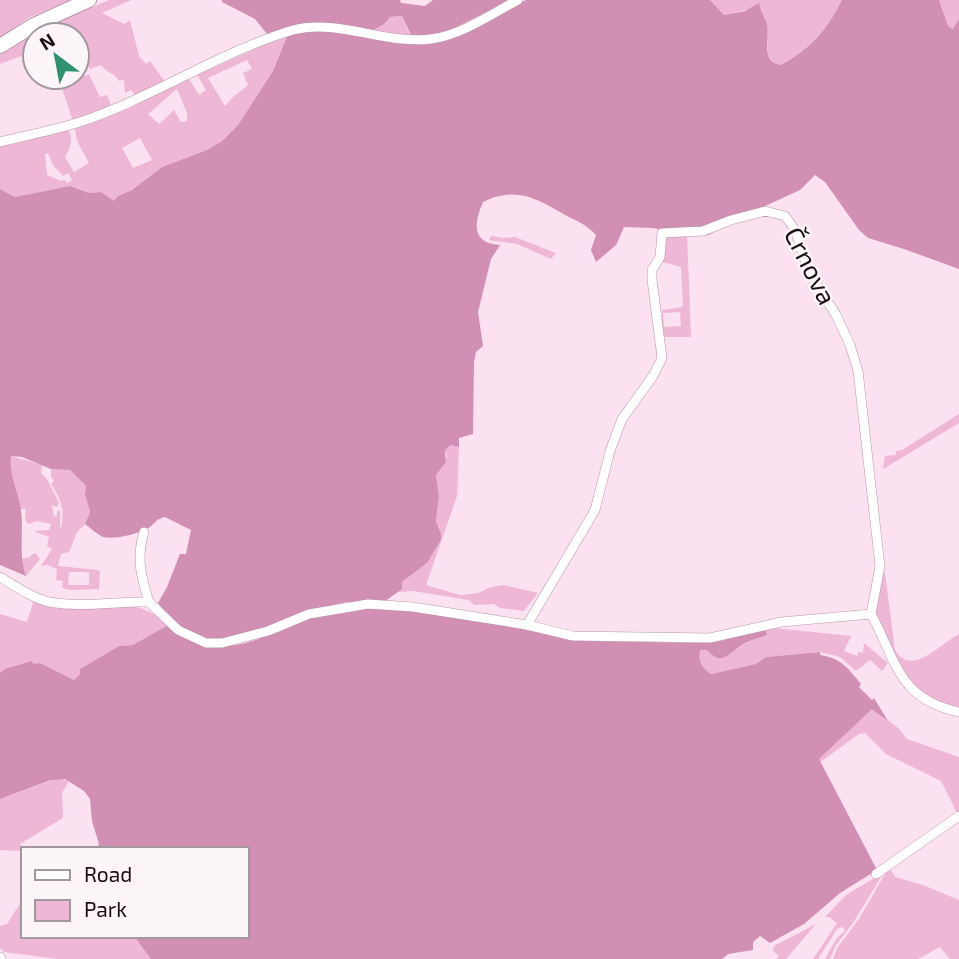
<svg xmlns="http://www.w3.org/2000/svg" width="959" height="959" font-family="'Exo 2',sans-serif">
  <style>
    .green { fill: #efb7d6; fill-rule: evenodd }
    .forest { fill: #d18fb4 }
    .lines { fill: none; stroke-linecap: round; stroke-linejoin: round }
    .minor-casing { stroke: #b798a8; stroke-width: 10 }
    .primary-casing { stroke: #b798a8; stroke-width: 16 }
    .minor { stroke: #fff; stroke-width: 9 }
    .primary { stroke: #fff; stroke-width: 14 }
    .labels { text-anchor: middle; stroke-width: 5; stroke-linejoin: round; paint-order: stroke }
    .street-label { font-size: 26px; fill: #1b1016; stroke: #fcf5f9 }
  </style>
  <rect width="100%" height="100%" fill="#fce1f0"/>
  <g class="green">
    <path d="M 0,0 L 71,0 L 28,18 L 0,39 Z"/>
    <path d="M 109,0 L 131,0 L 102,13 L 124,24 L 130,20 L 139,56 L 146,64 L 150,61 L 165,82 L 136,97 L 131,90 L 125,93 L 124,79 L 119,81 C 114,72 106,73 101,65 L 90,69 L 87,64 L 84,66 L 81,60 L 77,61 L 77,35 L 35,35 L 35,51 L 0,64 L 0,55 C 31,29 72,16 109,0 Z"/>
    <path d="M 710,0 L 842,0 C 827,30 810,50 780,65 C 761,60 770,41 767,26 C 766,21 763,15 760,10 L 753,8 L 724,15 Z"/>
    <path d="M 939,0 L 959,0 L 959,19 L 953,29 L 948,26 Z"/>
    <path d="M 402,16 L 411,37 L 371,31 L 390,17 Z"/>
    <path d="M 288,34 L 273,71 L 238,125 L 222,141 L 207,150 L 162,167 L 132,190 L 118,196 L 114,202 L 101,192 L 89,193 L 70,186 L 15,197 L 0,189 L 0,147 L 68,130 C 74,138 70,149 65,157 L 74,172 L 89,163 L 77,141 L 75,128 L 127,109 L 189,79 L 199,95 L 206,90 L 197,75 ZM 247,60 L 252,69 L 243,73 L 248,85 L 233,97 L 225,106 L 208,78 ZM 177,89 L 187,113 L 187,121 L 181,122 L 174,110 L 159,124 L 148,114 ZM 140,138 L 152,160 L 133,168 L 122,148 ZM 48,153 L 53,165 L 63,176 L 68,173 L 72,180 L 67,183 L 65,180 L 61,181 L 47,175 L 45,154 Z"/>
    <path d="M 81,68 L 85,76 L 89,74 L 100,97 L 107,95 L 112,108 L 73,121 L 58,77 L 77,77 L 77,70 Z"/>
    <path d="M 687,234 L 691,337 L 662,337 L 662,310 L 683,307 L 681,267 L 662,262 L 662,241 L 666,236 ZM 680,312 L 681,326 L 664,327 L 663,313 Z"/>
    <path d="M 491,236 L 503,238 L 515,237 L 556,253 L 551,259 L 517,244 L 489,240 Z"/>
    <path d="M 959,414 L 959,423 L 883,469 L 885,456 L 896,455 L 896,451 L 902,450 Z"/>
    <path d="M 451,445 L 459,447 L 457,496 L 426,585 L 460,595 L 478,593 L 491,587 L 504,585 L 538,593 L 524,611 L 500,608 L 494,604 L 474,605 L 469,600 L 413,591 L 397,592 L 402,589 L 402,582 L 427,563 L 441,540 L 441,534 L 436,521 L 439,496 L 436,475 L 447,457 L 445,450 Z"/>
    <path d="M 11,456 L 42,465 L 41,473 L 47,479 L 59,503 L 57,507 L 52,505 L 54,517 L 57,516 L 57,511 L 60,511 L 60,530 C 66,512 61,499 51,484 L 54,481 L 51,477 L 51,469 L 70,470 L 86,486 L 85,495 L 90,512 L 85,524 L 77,532 L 69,552 L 61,554 L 58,566 L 98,570 L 100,572 L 99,589 L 70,590 L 62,588 L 63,581 L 56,580 L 57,569 L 47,565 L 41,566 L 52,549 L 47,546 L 49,537 L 33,531 L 49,530 L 51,524 L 37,521 L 28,524 L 25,519 L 26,509 L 20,509 L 11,477 ZM 69,572 L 89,572 L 89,585 L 68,585 Z"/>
    <path d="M 35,553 L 40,559 L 26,576 L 20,560 L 29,557 L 31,559 L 30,556 Z"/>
    <path d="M 881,568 L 885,574 L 895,650 C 912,678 939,644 959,634 L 959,710 L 926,700 L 907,681 L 910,678 L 893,659 L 875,614 Z"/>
    <path d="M 34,600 C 72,601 141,595 168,625 L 133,645 L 119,646 L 80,669 L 80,674 L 74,680 L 40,663 L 5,669 L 0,673 L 0,614 L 27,622 Z"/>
    <path d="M 774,628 L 851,636 L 844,651 L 857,656 L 859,652 L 863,653 L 864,643 L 888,663 L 882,671 L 870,660 L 856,671 L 840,657 L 820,652 L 766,657 L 756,664 L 711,674 C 702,668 699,662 699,650 L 707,650 L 713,656 C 732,660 729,652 744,644 C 751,640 759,638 767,635 L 766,629 Z"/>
    <path d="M 872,708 L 898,728 L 907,739 L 959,757 L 959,814 L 958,815 L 941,781 L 886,754 L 865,733 L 859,734 L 819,763 L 819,759 L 826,752 Z"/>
    <path d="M 58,778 L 69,781 L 62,793 L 63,818 L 20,844 L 23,850 L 20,851 L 0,850 L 0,799 Z"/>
    <path d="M 889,867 L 895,877 L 923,885 L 959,900 L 959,959 L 950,959 L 940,947 L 918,959 L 833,959 L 837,948 L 859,919 Z"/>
    <path d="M 884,872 L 853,923 L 836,945 L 830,959 L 825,959 L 835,941 L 845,930 L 842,927 L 837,929 L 818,959 L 813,959 L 837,923 L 829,917 L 825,917 L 846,895 Z"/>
    <path d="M 23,899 L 23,936 L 131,936 L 136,939 L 151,959 L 57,959 L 4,952 L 0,948 L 0,926 L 7,924 Z"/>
    <path d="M 816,924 L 786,959 L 776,959 L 779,956 L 773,951 L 774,946 Z"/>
  </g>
  <g class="forest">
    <path d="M 222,0 L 400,0 L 401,3 L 425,6 L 433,0 L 511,0 L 444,33 L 412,37 L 402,16 L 390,17 L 384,24 L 371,31 L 350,27 L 267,34 L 255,19 L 222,2 Z"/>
    <path d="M 526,0 L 710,0 L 724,15 L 745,11 L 759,3 C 760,11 765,17 767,25 C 770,40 760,60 780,65 C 810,50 827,30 842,0 L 939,0 L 948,26 L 953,29 L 959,19 L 959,269 L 904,249 L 868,238 L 859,230 L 825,182 L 815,175 L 800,190 L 759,209 L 731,220 L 709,235 L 694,235 L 652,228 L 624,227 L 616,245 L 596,262 L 591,250 L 596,235 C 587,225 577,221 565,215 C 536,198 516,186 483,202 C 474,223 471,243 500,245 L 491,259 L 478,312 L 483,346 L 476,352 L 474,362 L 473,434 L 459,438 L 459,447 L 451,445 L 445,450 L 446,462 L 436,475 L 439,496 L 436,521 L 441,534 L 441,540 L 427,563 L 402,582 L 402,589 L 384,602 L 346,602 L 316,609 L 269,628 L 231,640 L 209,640 L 184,631 L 173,622 L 158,603 L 167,587 L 180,554 L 186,554 L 191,530 L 165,517 C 155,519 154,525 147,529 C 137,534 114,540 103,537 C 97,534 90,528 85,524 L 90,512 L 85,495 L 86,486 L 70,470 L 51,469 L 22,457 L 11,456 C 9,476 18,491 21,510 C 24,534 18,553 26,576 L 0,565 L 0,189 L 15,197 L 70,186 L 89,193 L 101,192 L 114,201 L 118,196 L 132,190 L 162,167 L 207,150 L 222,141 L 238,125 L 273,71 L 288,34 L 311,30 L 430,42 Z"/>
    <path d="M 366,608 L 410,610 L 592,641 L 704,643 L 720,641 L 766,629 L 767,635 C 760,638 752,639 745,643 C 731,650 723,669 707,650 L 700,650 C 698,662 702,668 711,674 L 756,664 L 766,657 L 820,652 L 820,655 C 841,658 848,668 861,684 L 859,687 L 872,700 L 874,698 L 888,721 L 872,709 L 819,759 L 877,870 L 840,893 L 804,924 L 770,943 L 760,936 L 753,942 L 753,950 L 728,954 L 722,959 L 151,959 L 136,939 L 131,936 L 247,936 L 247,849 L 97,849 L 99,844 L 92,821 L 90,799 L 84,791 L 65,779 L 51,780 L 0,799 L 0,673 L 5,669 L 32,661 L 33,664 L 40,663 L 74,680 L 80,674 L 80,669 L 119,646 L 133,645 L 168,625 C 192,649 227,651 258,639 C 273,633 287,625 303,620 C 323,613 345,610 366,608 Z"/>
  </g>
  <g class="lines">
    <g class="minor-casing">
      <g id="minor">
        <path d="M 0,142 C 27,135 56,130 83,121 C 155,96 220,52 293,30 C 338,18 385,45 431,39 C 462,35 491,14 518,0"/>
        <path d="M 144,532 C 136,558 141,577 149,602"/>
        <path d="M 0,577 C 15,586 32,598 49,602 C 82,608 117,601 149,602 L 178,630 L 206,643 L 222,643 L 268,631 L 309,614 L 368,604 L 413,607 L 527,625 L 573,636 L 710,638 L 781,622 L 871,614 C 897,662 898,699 959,712"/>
        <path d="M 527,625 L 595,510 L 610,451 L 622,419 L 653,376 L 662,358 L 652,280 L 652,270 L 660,257 L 662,233 L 703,231 L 731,220 L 765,211 L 785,216 L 795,230 L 809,272 L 836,315 L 850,345 L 858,371 L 880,566 L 871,614"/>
        <path d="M 876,874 L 959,816"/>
        <path d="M 0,957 L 1,959"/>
      </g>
    </g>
    <g class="primary-casing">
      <path id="primary" d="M 0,46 L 34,25 L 89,0"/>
    </g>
    <use href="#minor" class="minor"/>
    <use href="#primary" class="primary"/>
  </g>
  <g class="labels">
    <g class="street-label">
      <text transform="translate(810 266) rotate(63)" y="9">Črnova</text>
    </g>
  </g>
  <rect x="21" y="847" width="228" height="91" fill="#fcf5f9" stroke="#a2999e" stroke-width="2"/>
  <rect x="35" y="870" width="35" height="10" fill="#ffffff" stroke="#a2999e" stroke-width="2"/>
  <text x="84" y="882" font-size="21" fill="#1b1016">Road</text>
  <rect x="35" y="900" width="35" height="21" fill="#efb7d6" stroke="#a2999e" stroke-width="2"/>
  <text x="84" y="917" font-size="21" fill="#1b1016">Park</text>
  <g transform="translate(56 56) rotate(328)"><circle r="33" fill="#fcf5f9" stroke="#a2999e" stroke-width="2"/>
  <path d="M0-5L12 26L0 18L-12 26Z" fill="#2e926e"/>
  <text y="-10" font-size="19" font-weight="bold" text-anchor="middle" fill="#1b1016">N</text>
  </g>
</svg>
